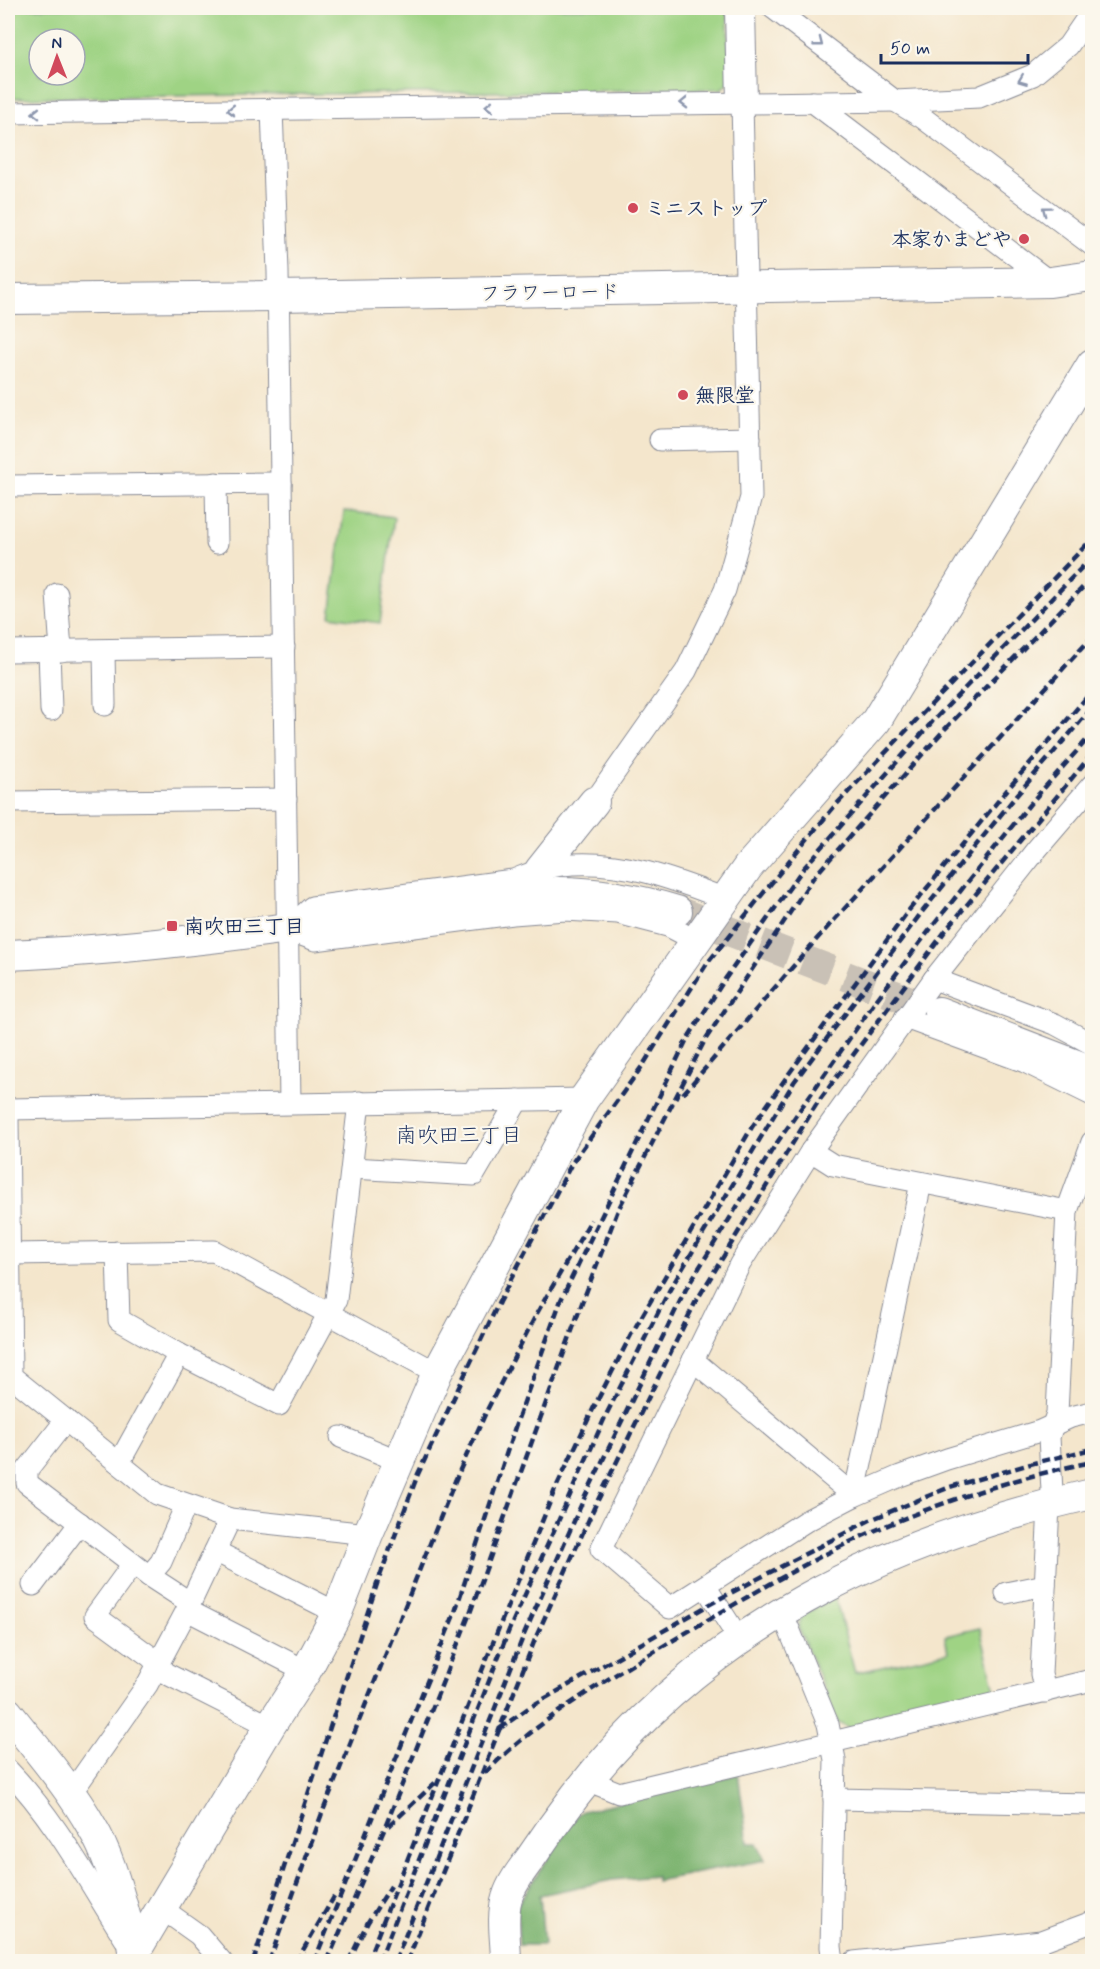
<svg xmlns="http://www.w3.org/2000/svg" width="1100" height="1969" font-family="Mynerve,'Klee One',sans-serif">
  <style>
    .green { fill: #9fd384; stroke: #5d8171; stroke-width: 1.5; fill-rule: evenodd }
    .forest { fill: #7fb572; stroke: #4d7268; stroke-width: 1.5 }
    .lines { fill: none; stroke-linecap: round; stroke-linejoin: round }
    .secondary-tunnel { stroke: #c9c1b6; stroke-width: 30; stroke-dasharray: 30 15; stroke-linecap: butt }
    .street-casing { stroke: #888a95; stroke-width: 23 }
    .secondary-casing { stroke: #888a95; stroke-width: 32 }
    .street { stroke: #fff; stroke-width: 21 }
    .secondary { stroke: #fff; stroke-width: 30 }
    .rail { stroke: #1b2f5e; stroke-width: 4.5; stroke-dasharray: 9 4.5; stroke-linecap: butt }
    .oneway { stroke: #8d97ae }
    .poi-dot { fill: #d1495b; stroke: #fbf7ec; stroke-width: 2 }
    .labels { text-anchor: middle; stroke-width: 4.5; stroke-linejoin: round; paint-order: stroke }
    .poi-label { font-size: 20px; font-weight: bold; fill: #1b2f5e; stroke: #fbf7ec; text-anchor: start }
    .street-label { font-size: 20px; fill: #1b2f5e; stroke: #fbf7ec }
    .neighbourhood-label { font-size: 21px; fill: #1b2f5e; stroke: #fbf7ec }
  </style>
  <rect width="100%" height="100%" fill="#fbf7ec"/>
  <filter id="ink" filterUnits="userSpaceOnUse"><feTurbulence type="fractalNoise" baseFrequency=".0167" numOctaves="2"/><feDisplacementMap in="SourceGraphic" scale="12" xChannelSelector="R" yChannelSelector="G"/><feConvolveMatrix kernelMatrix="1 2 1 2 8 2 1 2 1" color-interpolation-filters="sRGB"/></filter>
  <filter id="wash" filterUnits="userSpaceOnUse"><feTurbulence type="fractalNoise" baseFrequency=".008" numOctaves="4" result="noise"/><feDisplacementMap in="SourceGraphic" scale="24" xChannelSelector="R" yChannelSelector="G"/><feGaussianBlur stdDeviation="1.35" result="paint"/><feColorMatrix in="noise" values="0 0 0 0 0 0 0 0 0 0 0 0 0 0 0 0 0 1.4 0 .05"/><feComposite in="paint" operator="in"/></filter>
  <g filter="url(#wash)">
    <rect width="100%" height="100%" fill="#f4e6cc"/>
    <g class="green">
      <path d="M 8,8 L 728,8 L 729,82 L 721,89 L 8,98 ZM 39,39 L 75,39 L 75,75 L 39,75 Z"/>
      <path d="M 344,511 L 394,517 L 380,623 L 330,616 Z"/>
      <path d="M 835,1597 L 855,1673 L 948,1652 L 945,1636 L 980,1628 L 996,1694 L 851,1729 L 838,1723 L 798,1626 L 802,1615 Z"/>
    </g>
    <path class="forest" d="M 738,1774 L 748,1843 L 757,1843 L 765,1860 L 656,1881 L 656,1876 L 612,1880 L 540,1895 L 544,1945 L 519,1945 L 517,1905 L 577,1815 L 583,1811 Z"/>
  </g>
  <g filter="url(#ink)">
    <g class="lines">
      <path class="secondary-tunnel" d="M 677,911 L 939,1012"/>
      <g class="street-casing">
        <g id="street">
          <path d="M 773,8 L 895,101 L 923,118 L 1092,245"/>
          <path d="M 813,102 L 1050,282"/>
          <path d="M 272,109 L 278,272 L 290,1103"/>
          <path d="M 8,113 L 895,101 L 979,97 L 1033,75 L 1068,46 L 1092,11"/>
          <path d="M 660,440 L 750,438"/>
          <path d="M 216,483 L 217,543"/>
          <path d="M 8,486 L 281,483"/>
          <path d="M 57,594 L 61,651"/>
          <path d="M 8,651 L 284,647"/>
          <path d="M 49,651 L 51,710"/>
          <path d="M 104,651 L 105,705"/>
          <path d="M 1092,785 L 1037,849 L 934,979 L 811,1151 L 740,1264 L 601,1549 L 670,1608 L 806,1521 L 854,1496 L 900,1476 L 947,1459 L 1040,1431 L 1071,1417 L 1092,1412"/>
          <path d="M 8,802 L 286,799"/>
          <path d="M 594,802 L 686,671 L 725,590 L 751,497 L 742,102"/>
          <path d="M 288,929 L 312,907 L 513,880 C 529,874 545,867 562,865 C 618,858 674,879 725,899"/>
          <path d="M 288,930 L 315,940 L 513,914 L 565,910 L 618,913 L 668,926 L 695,940"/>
          <path d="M 934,979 L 1055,1024 L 1092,1044"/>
          <path d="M 905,1018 L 1025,1062 L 1092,1095"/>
          <path d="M 8,1109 L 584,1099"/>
          <path d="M 8,1119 L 11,1376 L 157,1494 L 230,1519 L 368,1534"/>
          <path d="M 811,1151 L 833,1165 L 1067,1211"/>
          <path d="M 352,1168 L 474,1175 L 518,1100"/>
          <path d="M 117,1252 L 119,1320 L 179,1354 L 279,1405 L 336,1300 L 359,1102"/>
          <path d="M 10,1254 L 214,1251 L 437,1373"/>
          <path d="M 693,1360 L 854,1496 L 921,1183"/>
          <path d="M 66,1420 L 27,1470 L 27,1483 L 149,1576 L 189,1602"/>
          <path d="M 341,1437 L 399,1461"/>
          <path d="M 119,1463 L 179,1354"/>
          <path d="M 215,1551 L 337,1613"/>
          <path d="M 133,1564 L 95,1616 L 151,1657 L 165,1673 L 270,1726"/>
          <path d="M 149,1576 L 161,1562 L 186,1505"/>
          <path d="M 33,1585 L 80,1523"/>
          <path d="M 705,1586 L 739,1639"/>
          <path d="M 1006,1593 L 1045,1585"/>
          <path d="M 187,1610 L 306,1671"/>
          <path d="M 782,1612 L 828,1724 L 835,1760 L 831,1947 L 833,1962"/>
          <path d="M 1045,1692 L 1041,1674 L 1049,1505 L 1052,1491 L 1049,1437 L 1057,1413 L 1067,1211 L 1092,1142"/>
          <path d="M 8,1770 C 56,1820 88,1881 125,1939"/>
          <path d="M 587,1780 L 619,1793 L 1092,1680"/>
          <path d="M 68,1788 L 79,1782 L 147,1685 L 187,1610 L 230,1519"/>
          <path d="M 834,1799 L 1092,1804"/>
          <path d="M 161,1908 L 199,1935 L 222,1962"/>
          <path d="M 1042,1959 L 1043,1962"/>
          <path d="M 854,1962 L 1041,1941 L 1092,1922"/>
        </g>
      </g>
      <g class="secondary-casing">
        <g id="secondary">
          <path d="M 740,8 L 742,102"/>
          <path d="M 8,299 L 278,296 L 1050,282 L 1092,276"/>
          <path d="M 540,870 L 594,802"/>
          <path d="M 8,955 C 192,948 374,913 557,892 C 599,892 637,899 677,911"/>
          <path d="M 939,1012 L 1092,1071"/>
          <path d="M 8,1713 C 37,1750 69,1786 92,1827 C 107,1852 115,1880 123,1908 C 127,1924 135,1944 133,1962"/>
          <path d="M 134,1954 L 270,1726 L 306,1671 L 337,1613 L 368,1534 L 437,1373 L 584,1099 L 748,867 L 876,721 L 1092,364"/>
          <path d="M 506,1962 C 506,1942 501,1917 507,1898 C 511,1884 521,1871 530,1859 C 544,1838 559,1817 575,1796 C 707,1626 886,1540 1092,1494"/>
        </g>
      </g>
      <use href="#street" class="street"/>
      <use href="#secondary" class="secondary"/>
      <g class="rail">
        <path d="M 683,1094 L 816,940 L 1092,637"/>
        <path d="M 499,1729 L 530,1707 L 721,1598 L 870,1520 L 950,1487 L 1034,1463 L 1092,1449"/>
        <path d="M 485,1773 C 541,1717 609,1678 677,1638 C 742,1600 808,1560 876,1530 C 946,1500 1018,1477 1092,1462"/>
        <path d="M 389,1826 L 437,1781"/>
        <path d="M 253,1962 L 377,1584 L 418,1474 L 499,1302 L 572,1163 L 643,1065 L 706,965 L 789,861 L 834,807 L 922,714 L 1092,539"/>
        <path d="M 269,1962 L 321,1816 L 455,1481 L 487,1410 L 537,1313 L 591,1220"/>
        <path d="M 296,1962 L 334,1897"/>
        <path d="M 314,1962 L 455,1612 L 515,1427 L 561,1300 L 686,1041 L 723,982 L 802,870 L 933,721 L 1092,557"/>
        <path d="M 327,1962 L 384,1830 L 470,1613 L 582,1303 L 618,1210 L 705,1040 L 813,878 L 944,730 L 1092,578"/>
        <path d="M 348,1962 L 368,1922 L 391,1886"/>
        <path d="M 367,1962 L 500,1625 L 554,1492 L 594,1407 L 632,1333 L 752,1127 L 788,1075 L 909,910 L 1007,790 L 1092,691"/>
        <path d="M 379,1962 L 509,1630 L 607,1413 L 669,1291 L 794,1082 L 922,912 L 1016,796 L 1092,708"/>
        <path d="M 395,1962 L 523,1637 L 582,1503 L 686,1289 L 774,1147 L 877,999 L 935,923 L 1029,805 L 1092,734"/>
        <path d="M 407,1962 L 536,1637 L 594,1508 L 695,1303 L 816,1105 L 946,930 L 1092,754"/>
      </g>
    </g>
    <defs><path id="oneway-chevron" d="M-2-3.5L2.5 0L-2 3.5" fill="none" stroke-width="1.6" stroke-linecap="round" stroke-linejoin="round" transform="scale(1.5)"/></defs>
    <g class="oneway">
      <use href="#oneway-chevron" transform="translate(819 43) rotate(38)"/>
      <use href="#oneway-chevron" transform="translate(1022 80) rotate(158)"/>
      <use href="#oneway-chevron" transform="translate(684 103) rotate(179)"/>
      <use href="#oneway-chevron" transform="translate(489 106) rotate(179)"/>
      <use href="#oneway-chevron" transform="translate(231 110) rotate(179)"/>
      <use href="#oneway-chevron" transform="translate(36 113) rotate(179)"/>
      <use href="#oneway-chevron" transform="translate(1046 210) rotate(-143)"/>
    </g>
  </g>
  <g class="poi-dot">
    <circle cx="633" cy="208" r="6"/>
    <circle cx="1024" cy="239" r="6"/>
    <circle cx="683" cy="395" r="6"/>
    <rect x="166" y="920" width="12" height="12" rx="3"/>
  </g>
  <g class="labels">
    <g class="poi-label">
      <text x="645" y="215">ミニストップ</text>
      <text x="1012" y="246" text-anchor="end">本家かまどや</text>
      <text x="695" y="402">無限堂</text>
      <text x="184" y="933">南吹田三丁目</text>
    </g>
    <g class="street-label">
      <text transform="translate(550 292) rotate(-1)" y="7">フラワーロード</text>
    </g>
    <g class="neighbourhood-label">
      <text x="459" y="1142">南吹田三丁目</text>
    </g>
  </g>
  <rect width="1100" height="1969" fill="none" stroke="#fbf7ec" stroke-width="30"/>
  <g transform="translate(57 57) rotate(359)"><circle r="28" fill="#fbf7ec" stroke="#a1a7b3" stroke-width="1.5"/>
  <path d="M0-4.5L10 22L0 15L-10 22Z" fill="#d1495b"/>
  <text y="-9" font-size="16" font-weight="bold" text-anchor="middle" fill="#1b2f5e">N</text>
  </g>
  <path d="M881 54v9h147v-9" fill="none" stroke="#1b2f5e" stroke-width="3"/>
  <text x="890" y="54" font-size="18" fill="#1b2f5e" stroke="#fbf7ec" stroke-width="4.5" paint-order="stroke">50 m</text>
</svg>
